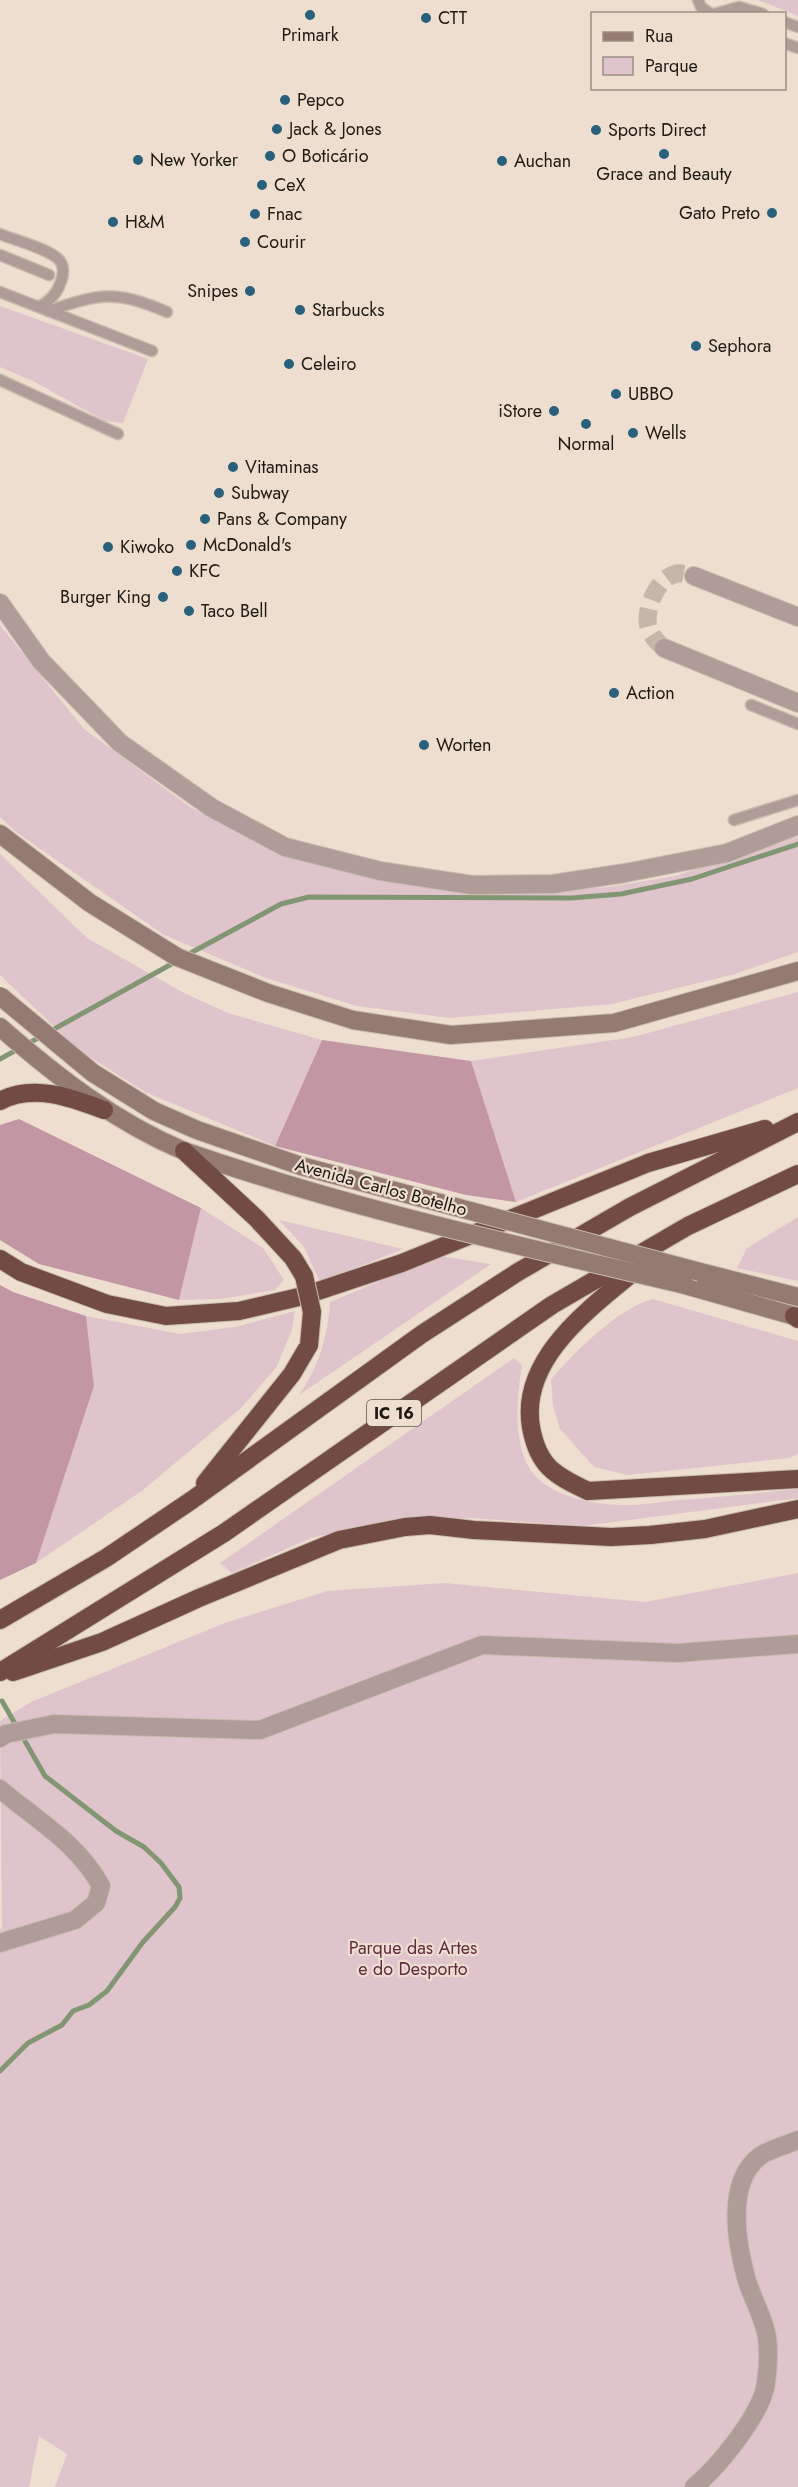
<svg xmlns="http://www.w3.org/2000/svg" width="798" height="2487" font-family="Jost,sans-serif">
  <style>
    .green { fill: #e0c4cc }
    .forest { fill: #c297a3 }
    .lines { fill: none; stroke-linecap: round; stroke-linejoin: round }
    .stream { stroke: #829674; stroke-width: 5 }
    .street-tunnel { stroke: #c4b7a9; stroke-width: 18; stroke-dasharray: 18 9; stroke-linecap: butt }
    .lane-casing { stroke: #c8bbad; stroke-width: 13 }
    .street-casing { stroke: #c8bbad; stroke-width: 20 }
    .secondary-casing { stroke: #c8bbad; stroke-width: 20 }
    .highway-casing { stroke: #c8bbad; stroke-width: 20 }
    .lane { stroke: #af9b97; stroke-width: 10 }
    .street { stroke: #af9b97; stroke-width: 18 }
    .secondary { stroke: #957973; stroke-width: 18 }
    .highway { stroke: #724c44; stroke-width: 18 }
    .secondary-bridge-casing { stroke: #c8bbad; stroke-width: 20; stroke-linecap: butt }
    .highway-bridge-casing { stroke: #c8bbad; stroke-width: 20; stroke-linecap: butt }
    .secondary-bridge { stroke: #957973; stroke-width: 18 }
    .highway-bridge { stroke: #724c44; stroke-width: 18 }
    .poi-dot { fill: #29607b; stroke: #eddecf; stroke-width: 2 }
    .labels { text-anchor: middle; stroke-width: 4.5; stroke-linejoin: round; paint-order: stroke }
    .shield { fill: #eddecf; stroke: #5c544b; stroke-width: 1.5 }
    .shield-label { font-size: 16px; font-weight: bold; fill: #1e1913 }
    .poi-label { font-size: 18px; fill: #1e1913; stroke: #eddecf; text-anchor: start }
    .street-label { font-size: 18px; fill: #1e1913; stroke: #eddecf }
    .park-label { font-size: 18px; fill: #632b3f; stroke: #eddecf }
  </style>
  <rect width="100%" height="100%" fill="#eddecf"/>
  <g class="green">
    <path d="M 758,0 L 798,0 L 798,16 Z"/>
    <path d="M 0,306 L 148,359 L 123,423 L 105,421 L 33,381 L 0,367 Z"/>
    <path d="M 0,625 L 84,729 L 190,807 L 296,860 L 384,882 L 470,891 L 538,892 L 609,887 L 675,876 L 798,836 L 798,952 L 735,974 L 612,1004 L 449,1018 L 357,1006 L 266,978 L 164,935 L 16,832 L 0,817 Z"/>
    <path d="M 0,854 L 87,938 L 184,993 L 228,1013 L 322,1040 L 275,1146 L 145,1092 L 79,1050 L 0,975 Z"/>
    <path d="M 798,992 L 798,1088 L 516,1202 L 471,1061 L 633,1037 Z"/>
    <path d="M 201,1208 L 263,1248 L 284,1280 L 275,1290 L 221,1299 L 179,1300 Z"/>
    <path d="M 798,1217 L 798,1281 L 737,1268 L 747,1248 Z"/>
    <path d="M 279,1220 L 403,1249 L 320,1282 L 304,1247 Z"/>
    <path d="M 440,1256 L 491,1264 L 299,1395 C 319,1367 328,1335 330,1302 Z"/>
    <path d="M 653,1299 L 798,1341 L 798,1454 L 789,1458 L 628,1475 L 594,1467 L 560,1429 L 553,1406 L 551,1379 C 574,1353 619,1307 653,1299 Z"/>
    <path d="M 295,1311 L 292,1330 L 276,1368 L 240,1409 L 143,1490 L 36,1563 L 94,1386 L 86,1316 L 180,1334 L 235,1327 Z"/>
    <path d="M 514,1358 L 522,1365 C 517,1396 513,1434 527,1464 C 541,1495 590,1504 620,1505 C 639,1506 660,1502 679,1500 C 719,1497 758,1493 798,1489 L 798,1498 L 583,1526 L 471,1518 L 352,1529 L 311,1538 L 232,1573 L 220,1563 Z"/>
    <path d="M 798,1573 L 798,2487 L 55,2487 L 67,2454 L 39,2436 L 29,2487 L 0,2487 L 0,1929 L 2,1928 L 0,1721 L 31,1702 L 225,1623 L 327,1591 L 445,1583 L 645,1602 Z"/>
  </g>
  <g class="forest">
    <path d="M 322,1040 L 471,1061 L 516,1202 L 466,1195 L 275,1146 Z"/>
    <path d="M 19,1119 L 201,1208 L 179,1300 L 39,1264 L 0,1240 L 0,1125 Z"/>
    <path d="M 0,1285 L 13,1292 L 86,1316 L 94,1386 L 36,1563 L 0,1580 Z"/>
  </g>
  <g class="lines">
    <g class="stream">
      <path d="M 185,956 L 281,904 L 309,897 L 571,898 L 621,894 L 692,879 L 798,844"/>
      <path d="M 0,1059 L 177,961"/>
      <path d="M 0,2071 L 28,2043 L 62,2025 L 73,2011 L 89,2005 L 107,1991 L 143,1942 L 175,1907 L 180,1898 L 179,1887 L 161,1863 L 144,1847 L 116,1831 L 45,1776 L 2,1701"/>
    </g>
    <path class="street-tunnel" d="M 664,648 C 657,642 650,635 648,625 C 645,608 657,579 675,574 C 681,572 687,575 694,576"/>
    <g class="lane-casing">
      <g id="lane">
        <path d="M 698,0 L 701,7 L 711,14"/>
        <path d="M 714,14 L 739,7 L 763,14"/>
        <path d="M 784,22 L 798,27"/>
        <path d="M 784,43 L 798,48"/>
        <path d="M 0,234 C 14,240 51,249 60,261 C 65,268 63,277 60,284 C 56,295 49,301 39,307"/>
        <path d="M 0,255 L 49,275"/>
        <path d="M 0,292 L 152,351"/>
        <path d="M 48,311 C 101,293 115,290 167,312"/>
        <path d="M 0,380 L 118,434"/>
        <path d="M 751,705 L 798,724"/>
        <path d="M 734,820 L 798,800"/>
      </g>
    </g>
    <g class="street-casing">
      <g id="street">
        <path d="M 694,576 L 798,617"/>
        <path d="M 0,603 L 41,661 L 120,743 L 212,808 L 285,847 L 380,871 L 472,885 L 553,884 L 625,873 L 727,853 L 798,825"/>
        <path d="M 664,648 L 798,703"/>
        <path d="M 0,1738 L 6,1734 L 54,1724 L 260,1730 L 482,1645 L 677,1653 L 798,1644"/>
        <path d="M 0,1789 C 36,1820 78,1843 101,1886 L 96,1903 L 75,1920 L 0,1943"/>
        <path d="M 694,2487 C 718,2467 762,2414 766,2383 C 768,2368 769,2352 767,2337 C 764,2318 753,2300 747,2281 C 737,2245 725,2183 760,2156 C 770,2149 787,2145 798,2140"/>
      </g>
    </g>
    <g class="secondary-casing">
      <g id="secondary">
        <path d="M 0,834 L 90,903 L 177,957 L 268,993 L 353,1020 L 451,1035 L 614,1023 L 798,971"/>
        <path d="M 0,1027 C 56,1076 115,1122 184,1151"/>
        <path d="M 700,1272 L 798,1297"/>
        <path d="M 685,1285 L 798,1317"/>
      </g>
    </g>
    <g class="highway-casing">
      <g id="highway">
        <path d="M 0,1101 C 33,1083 72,1098 104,1110"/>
        <path d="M 0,1259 L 21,1272 L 107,1304 L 166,1316 L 239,1311 L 303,1296 L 402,1263 L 648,1163 L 765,1129"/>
        <path d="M 642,1265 C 595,1305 519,1356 531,1427 C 538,1466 554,1475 588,1491 L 798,1479"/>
        <path d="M 794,1316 L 798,1319"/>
        <path d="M 205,1483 L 292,1374 L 309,1345"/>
        <path d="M 0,1620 L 106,1558 L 192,1500 L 422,1334 L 518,1272 L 630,1207 L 798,1122"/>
        <path d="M 0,1672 L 224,1533 L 552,1305 L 688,1226 L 798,1174"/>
        <path d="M 13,1672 L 102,1642 L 199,1598 L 339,1540 L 405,1527 L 430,1525 L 474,1530 L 611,1537 L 650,1535 L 705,1529 L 798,1509"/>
      </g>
    </g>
    <use href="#lane" class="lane"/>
    <use href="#street" class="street"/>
    <use href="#secondary" class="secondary"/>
    <use href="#highway" class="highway"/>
    <g class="secondary-bridge-casing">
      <g id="secondary-bridge">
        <path d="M 0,996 L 93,1073 L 154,1111 L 197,1130 L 301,1166 L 700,1272"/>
        <path d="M 184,1151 C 347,1208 517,1245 685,1285"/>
      </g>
    </g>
    <g class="highway-bridge-casing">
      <path id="highway-bridge" d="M 184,1151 L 257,1219 L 293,1258 L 304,1276 L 312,1312 L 309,1345"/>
    </g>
    <use href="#secondary-bridge" class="secondary-bridge"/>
    <use href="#highway-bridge" class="highway-bridge"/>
  </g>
  <g class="poi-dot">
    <circle cx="310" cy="15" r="6"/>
    <circle cx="426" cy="18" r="6"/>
    <circle cx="285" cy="100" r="6"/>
    <circle cx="277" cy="129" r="6"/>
    <circle cx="596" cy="130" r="6"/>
    <circle cx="664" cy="154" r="6"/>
    <circle cx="270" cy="156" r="6"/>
    <circle cx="138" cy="160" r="6"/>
    <circle cx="502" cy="161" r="6"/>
    <circle cx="262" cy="185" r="6"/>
    <circle cx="772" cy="213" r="6"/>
    <circle cx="255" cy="214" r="6"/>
    <circle cx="113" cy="222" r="6"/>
    <circle cx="245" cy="242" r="6"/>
    <circle cx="250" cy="291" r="6"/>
    <circle cx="300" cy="310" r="6"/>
    <circle cx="696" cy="346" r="6"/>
    <circle cx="289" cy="364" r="6"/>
    <circle cx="616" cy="394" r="6"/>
    <circle cx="554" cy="411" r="6"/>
    <circle cx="586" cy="424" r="6"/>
    <circle cx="633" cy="433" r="6"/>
    <circle cx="233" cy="467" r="6"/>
    <circle cx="219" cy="493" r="6"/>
    <circle cx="205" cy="519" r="6"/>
    <circle cx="191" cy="545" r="6"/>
    <circle cx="108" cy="547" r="6"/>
    <circle cx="177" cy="571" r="6"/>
    <circle cx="163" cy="597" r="6"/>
    <circle cx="189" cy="611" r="6"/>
    <circle cx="614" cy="693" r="6"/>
    <circle cx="424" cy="745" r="6"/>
  </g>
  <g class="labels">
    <rect class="shield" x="367" y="1400" width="54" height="26" rx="4.5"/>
    <g class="shield-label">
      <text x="394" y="1419">IC 16</text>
    </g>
    <g class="poi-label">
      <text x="438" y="24">CTT</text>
      <text x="310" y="41" text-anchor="middle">Primark</text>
      <text x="297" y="106">Pepco</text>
      <text x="289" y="135">Jack &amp; Jones</text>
      <text x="608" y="136">Sports Direct</text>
      <text x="282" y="162">O Boticário</text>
      <text x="150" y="166">New Yorker</text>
      <text x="514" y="167">Auchan</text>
      <text x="664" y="180" text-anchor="middle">Grace and Beauty</text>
      <text x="274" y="191">CeX</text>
      <text x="760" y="219" text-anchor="end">Gato Preto</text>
      <text x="267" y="220">Fnac</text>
      <text x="125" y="228">H&amp;M</text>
      <text x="257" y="248">Courir</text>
      <text x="238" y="297" text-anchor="end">Snipes</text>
      <text x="312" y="316">Starbucks</text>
      <text x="708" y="352">Sephora</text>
      <text x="301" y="370">Celeiro</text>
      <text x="628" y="400">UBBO</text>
      <text x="542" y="417" text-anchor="end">iStore</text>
      <text x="645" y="439">Wells</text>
      <text x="586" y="450" text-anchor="middle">Normal</text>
      <text x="245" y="473">Vitaminas</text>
      <text x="231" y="499">Subway</text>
      <text x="217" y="525">Pans &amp; Company</text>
      <text x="203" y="551">McDonald's</text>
      <text x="120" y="553">Kiwoko</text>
      <text x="189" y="577">KFC</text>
      <text x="151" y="603" text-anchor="end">Burger King</text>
      <text x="201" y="617">Taco Bell</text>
      <text x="626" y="699">Action</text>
      <text x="436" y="751">Worten</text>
    </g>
    <g class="street-label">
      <text transform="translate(381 1187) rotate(15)" y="6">Avenida Carlos Botelho</text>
    </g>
    <g class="park-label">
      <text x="413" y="1954">Parque das Artes<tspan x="413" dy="21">e do Desporto</tspan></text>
    </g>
  </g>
  <rect x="591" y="12" width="195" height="78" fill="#eddecf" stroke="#9a8f84" stroke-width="1.5"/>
  <rect x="603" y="32" width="30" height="9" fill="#957973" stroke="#9a8f84" stroke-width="1.5"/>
  <text x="645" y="42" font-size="18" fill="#1e1913">Rua</text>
  <rect x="603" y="57" width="30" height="18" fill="#e0c4cc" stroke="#9a8f84" stroke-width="1.5"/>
  <text x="645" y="72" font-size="18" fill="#1e1913">Parque</text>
</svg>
